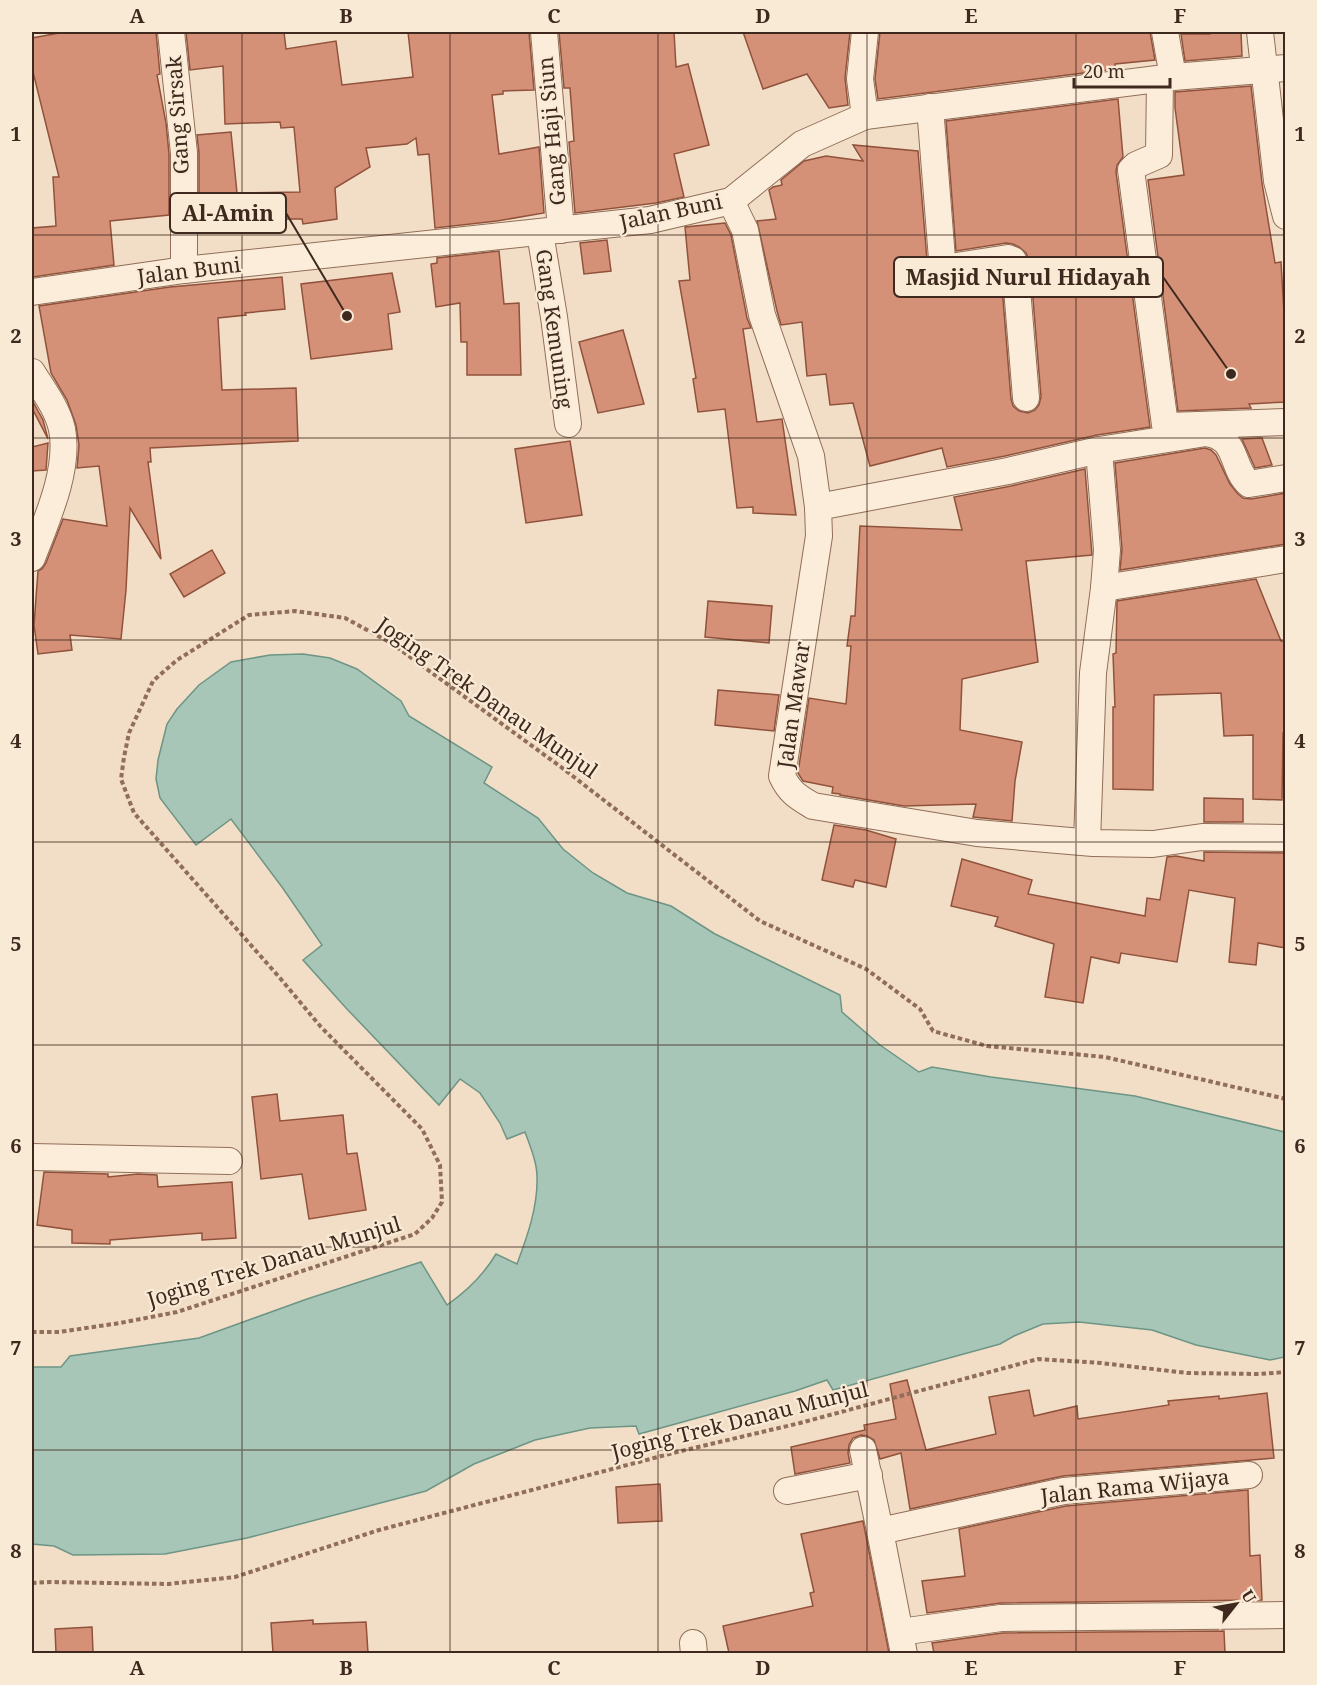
<svg xmlns="http://www.w3.org/2000/svg" width="1317" height="1685" font-family="'Noto Serif',serif">
  <style>
    .water { fill: #a7c6b8; stroke: #6d9585; stroke-width: 1.5 }
    .building { fill: #d49178; stroke: #91523c; stroke-width: 1.5 }
    .lines { fill: none; stroke-linecap: round; stroke-linejoin: round }
    .street-casing { stroke: #906e59; stroke-width: 28 }
    .path { stroke: #906e59; stroke-width: 4; stroke-dasharray: 4.5 3; stroke-linecap: butt }
    .street { stroke: #fcedda; stroke-width: 26 }
    .grid { fill: none; stroke: #3f291e; stroke-width: 1.5; stroke-opacity: 0.55 }
    .labels { text-anchor: middle; stroke-width: 4.5; stroke-linejoin: round; paint-order: stroke }
    .street-label { font-size: 21px; fill: #3f291e; stroke: #f9ead6 }
    .leader { fill: none; stroke: #3f291e; stroke-width: 2 }
    .callout-dot { fill: #3f291e; stroke: #f9ead6; stroke-width: 2 }
    .callout { fill: #f9ead6; stroke: #3f291e; stroke-width: 2 }
    .callout-label { font-size: 22px; text-anchor: middle; font-weight: bold; fill: #3f291e }
    .neatline { fill: none; stroke: #3f291e; stroke-width: 2 }
    .grid-label { font-size: 20px; text-anchor: middle; font-weight: bold; fill: #3f291e }
  </style>
  <rect width="100%" height="100%" fill="#f2dec6"/>
  <path class="water" d="M 303,654 L 330,658 L 357,669 L 401,701 L 409,716 L 492,767 L 484,783 L 538,818 L 563,849 L 593,873 L 627,893 L 671,906 L 715,934 L 840,995 L 842,1012 L 880,1045 L 919,1072 L 932,1067 L 991,1077 L 1135,1096 L 1285,1132 L 1285,1357 L 1270,1360 L 1196,1345 L 1152,1330 L 1079,1322 L 1043,1324 L 1014,1336 L 1000,1344 L 833,1390 L 827,1380 L 795,1391 L 639,1434 L 636,1426 L 590,1428 L 535,1440 L 474,1464 L 426,1491 L 247,1538 L 165,1554 L 73,1555 L 54,1546 L 32,1544 L 32,1367 L 61,1367 L 70,1356 L 199,1338 L 307,1299 L 421,1262 L 447,1305 C 467,1291 483,1276 496,1254 L 517,1264 C 527,1237 538,1207 537,1177 C 537,1162 530,1146 525,1132 L 507,1139 L 500,1123 L 480,1093 L 460,1079 L 439,1105 L 346,1008 L 303,960 L 322,945 L 282,887 L 231,819 L 196,845 L 160,798 L 156,779 L 158,760 L 167,724 L 177,709 L 199,685 L 231,662 L 270,655 Z"/>
  <g class="building">
    <path d="M 65,32 L 156,32 L 160,74 L 157,75 L 166,123 L 169,154 L 169,215 L 110,221 L 114,265 L 33,277 L 32,267 L 32,228 L 56,226 L 53,177 L 59,177 L 32,68 L 32,38 Z"/>
    <path d="M 186,32 L 284,32 L 286,49 L 336,41 L 342,85 L 413,77 L 408,32 L 529,32 L 534,90 L 503,91 L 503,94 L 492,95 L 499,154 L 539,147 L 544,213 L 497,221 L 435,228 L 429,154 L 418,155 L 416,138 L 407,144 L 366,148 L 370,167 L 335,188 L 337,219 L 303,224 L 302,219 L 255,219 L 253,233 L 199,233 L 199,153 L 197,135 L 231,132 L 237,193 L 300,192 L 294,127 L 281,128 L 280,122 L 225,124 L 223,66 L 190,70 Z"/>
    <path d="M 559,32 L 674,32 L 676,67 L 688,64 L 709,145 L 674,154 L 684,197 L 656,203 L 575,213 L 569,142 L 574,141 L 570,88 L 564,88 Z"/>
    <path d="M 743,32 L 850,32 L 845,78 L 848,105 L 829,108 L 807,74 L 763,89 Z"/>
    <path d="M 880,32 L 1150,32 L 1155,60 L 1115,64 L 1115,69 L 878,99 L 875,79 Z"/>
    <path d="M 1210,32 L 1241,32 L 1242,56 L 1185,61 L 1181,34 L 1210,34 Z"/>
    <path d="M 1251,86 L 1262,183 L 1275,263 L 1281,262 L 1286,347 L 1286,402 L 1249,404 L 1251,408 L 1178,411 L 1148,180 L 1184,175 L 1175,108 L 1175,92 Z"/>
    <path d="M 1118,99 L 1123,157 L 1117,165 L 1116,172 L 1150,427 L 1097,435 L 1005,456 L 947,467 L 942,448 L 870,466 L 853,403 L 830,405 L 826,374 L 807,376 L 802,322 L 781,325 L 777,311 L 757,221 L 776,219 L 769,190 L 773,187 L 782,185 L 781,180 L 804,161 L 826,156 L 863,161 L 853,145 L 918,151 L 927,260 L 929,266 L 937,277 L 943,280 L 952,282 L 1001,274 L 1011,399 L 1013,406 L 1019,411 L 1028,413 L 1035,410 L 1039,405 L 1041,397 L 1030,262 L 1026,253 L 1019,247 L 1013,244 L 1006,243 L 956,251 L 946,121 Z"/>
    <path d="M 725,223 L 731,235 L 747,318 L 751,328 L 743,329 L 757,422 L 782,419 L 796,515 L 753,513 L 753,507 L 737,508 L 725,409 L 698,412 L 693,379 L 696,378 L 679,281 L 690,280 L 685,227 Z"/>
    <path d="M 607,240 L 611,271 L 584,274 L 580,243 Z"/>
    <path d="M 499,251 L 504,304 L 519,303 L 521,375 L 467,375 L 467,342 L 461,342 L 460,303 L 436,307 L 431,264 L 437,263 L 437,258 Z"/>
    <path d="M 392,273 L 400,312 L 388,314 L 392,349 L 311,359 L 301,284 Z"/>
    <path d="M 282,277 L 285,309 L 245,313 L 246,315 L 218,318 L 222,390 L 296,388 L 298,441 L 150,448 L 151,462 L 148,462 L 161,559 L 130,508 L 126,590 L 121,639 L 70,635 L 72,650 L 38,654 L 34,625 L 38,571 L 42,569 L 46,563 L 63,519 L 107,526 L 99,466 L 77,468 L 79,445 L 76,425 L 67,400 L 51,373 L 39,306 L 170,287 Z"/>
    <path d="M 623,330 L 644,404 L 598,413 L 579,342 Z"/>
    <path d="M 32,400 L 43,420 L 48,439 L 32,408 Z"/>
    <path d="M 1262,438 L 1272,465 L 1255,468 L 1242,439 Z"/>
    <path d="M 570,441 L 582,515 L 526,523 L 515,449 Z"/>
    <path d="M 48,443 L 46,470 L 32,471 L 32,447 Z"/>
    <path d="M 1205,448 L 1211,450 L 1216,455 L 1230,484 L 1238,494 L 1243,498 L 1251,499 L 1286,493 L 1286,544 L 1120,570 L 1122,549 L 1115,463 Z"/>
    <path d="M 1085,469 L 1092,555 L 1026,561 L 1038,662 L 962,679 L 960,730 L 1022,742 L 1015,781 L 1012,821 L 973,817 L 976,804 L 904,806 L 840,795 L 840,794 L 832,793 L 833,787 L 803,781 L 798,773 L 809,698 L 846,704 L 851,646 L 847,646 L 851,616 L 855,616 L 860,526 L 962,530 L 954,497 L 1011,486 Z"/>
    <path d="M 212,550 L 225,573 L 184,597 L 170,574 Z"/>
    <path d="M 1256,579 L 1281,641 L 1286,641 L 1286,733 L 1283,733 L 1282,800 L 1253,799 L 1253,735 L 1224,736 L 1221,693 L 1154,695 L 1153,790 L 1113,789 L 1113,707 L 1115,707 L 1113,654 L 1116,653 L 1117,601 Z"/>
    <path d="M 708,601 L 772,606 L 769,643 L 705,637 Z"/>
    <path d="M 718,690 L 779,695 L 774,731 L 715,725 Z"/>
    <path d="M 1204,798 L 1243,799 L 1243,822 L 1204,822 Z"/>
    <path d="M 834,825 L 866,830 L 896,839 L 886,887 L 855,880 L 853,887 L 822,880 Z"/>
    <path d="M 1204,852 L 1286,853 L 1286,948 L 1258,943 L 1256,965 L 1229,962 L 1235,898 L 1189,890 L 1177,962 L 1121,953 L 1119,963 L 1091,957 L 1083,1003 L 1045,997 L 1054,944 L 995,926 L 998,917 L 951,906 L 962,859 L 1032,880 L 1028,894 L 1145,916 L 1147,898 L 1160,900 L 1167,857 L 1176,856 L 1204,861 Z"/>
    <path d="M 277,1094 L 280,1121 L 343,1115 L 347,1154 L 357,1153 L 366,1210 L 309,1219 L 302,1174 L 261,1179 L 252,1097 Z"/>
    <path d="M 44,1172 L 108,1174 L 108,1177 L 138,1174 L 157,1175 L 158,1187 L 232,1182 L 236,1238 L 202,1240 L 202,1233 L 110,1240 L 110,1244 L 72,1243 L 72,1230 L 37,1225 Z"/>
    <path d="M 907,1380 L 926,1450 L 996,1434 L 989,1397 L 1029,1390 L 1034,1416 L 1077,1406 L 1078,1419 L 1169,1405 L 1168,1401 L 1219,1396 L 1219,1399 L 1267,1393 L 1274,1458 L 1063,1476 L 910,1509 L 901,1453 L 880,1459 L 874,1440 L 867,1436 L 861,1435 L 853,1438 L 849,1445 L 848,1453 L 850,1463 L 795,1474 L 791,1447 L 865,1430 L 864,1425 L 896,1419 L 890,1384 Z"/>
    <path d="M 660,1484 L 662,1521 L 618,1523 L 616,1487 Z"/>
    <path d="M 1248,1490 L 1250,1556 L 1260,1555 L 1262,1600 L 1001,1603 L 927,1613 L 922,1581 L 965,1576 L 959,1529 L 1066,1506 Z"/>
    <path d="M 863,1521 L 889,1653 L 729,1653 L 723,1626 L 813,1606 L 810,1593 L 814,1592 L 801,1534 Z"/>
    <path d="M 313,1620 L 313,1624 L 366,1622 L 368,1653 L 273,1653 L 271,1623 Z"/>
    <path d="M 92,1627 L 93,1653 L 56,1653 L 55,1629 Z"/>
    <path d="M 1224,1631 L 1225,1653 L 934,1653 L 932,1643 L 1002,1633 Z"/>
  </g>
  <g class="lines">
    <g class="street-casing">
      <g id="street">
        <path d="M 171,32 L 184,153 L 184,270"/>
        <path d="M 544,32 L 561,230"/>
        <path d="M 865,32 L 860,79 L 865,116"/>
        <path d="M 1165,32 L 1173,77"/>
        <path d="M 1260,32 L 1277,181 L 1286,216"/>
        <path d="M 1160,79 L 1159,155 L 1136,165 L 1131,170 L 1165,425 L 1168,426 L 1286,422"/>
        <path d="M 930,107 L 942,259 L 945,264 L 950,267 L 1008,258 L 1013,260 L 1015,264 L 1026,398"/>
        <path d="M 731,201 L 745,230 L 762,315 L 811,456 L 818,507 L 819,536 L 782,776 C 790,793 798,797 813,806 L 977,833 L 1093,843 L 1153,844 L 1202,837 L 1286,838"/>
        <path d="M 540,233 L 554,317 L 568,424"/>
        <path d="M 32,292 L 184,270 L 650,220 L 731,201 L 802,144 L 865,116 L 1173,77 L 1286,68"/>
        <path d="M 32,372 C 43,390 57,408 62,429 C 70,470 46,521 32,558"/>
        <path d="M 818,507 L 1008,471 L 1099,450 L 1206,433 C 1239,437 1230,467 1249,484 L 1286,478"/>
        <path d="M 1104,588 L 1286,559"/>
        <path d="M 1087,842 L 1093,673 L 1104,588 L 1107,550 L 1099,450"/>
        <path d="M 32,1157 L 229,1161"/>
        <path d="M 863,1450 L 880,1531"/>
        <path d="M 787,1491 L 869,1475"/>
        <path d="M 900,1632 L 1001,1618 L 1286,1615"/>
        <path d="M 693,1643 L 694,1654"/>
        <path d="M 904,1654 L 880,1531 L 1064,1491 L 1249,1475"/>
      </g>
    </g>
    <g class="path">
      <path d="M 32,1332 L 59,1332 L 120,1323 L 177,1312 L 415,1234 L 432,1218 L 442,1202 L 440,1165 L 422,1129 L 321,1027 L 280,978 L 134,813 L 121,779 L 124,757 L 129,733 L 153,681 L 177,660 L 249,615 L 295,611 L 345,618 L 391,643 L 561,767 L 760,921 L 866,969 L 920,1009 L 933,1031 L 987,1046 L 1105,1057 L 1286,1099"/>
      <path d="M 32,1583 L 50,1582 L 168,1584 L 235,1577 L 379,1530 L 677,1452 L 800,1423 L 1038,1359 L 1101,1363 L 1187,1373 L 1259,1374 L 1286,1372"/>
    </g>
    <use href="#street" class="street"/>
  </g>
  <path class="grid" d="M 242,32 L 242,1654M 450,32 L 450,1654M 658,32 L 658,1654M 867,32 L 867,1654M 1076,32 L 1076,1654M 32,235 L 1286,235M 32,438 L 1286,438M 32,640 L 1286,640M 32,842 L 1286,842M 32,1045 L 1286,1045M 32,1247 L 1286,1247M 32,1450 L 1286,1450"/>
  <g class="labels">
    <g class="street-label">
      <text transform="translate(178 115) rotate(-94)" y="7">Gang Sirsak</text>
      <text transform="translate(552 131) rotate(-95)" y="7">Gang Haji Siun</text>
      <text transform="translate(671 212) rotate(-12)" y="7">Jalan Buni</text>
      <text transform="translate(189 271) rotate(-7)" y="7">Jalan Buni</text>
      <text transform="translate(554 329) rotate(82)" y="7">Gang Kemuning</text>
      <text transform="translate(487 698) rotate(35)" y="7">Joging Trek Danau Munjul</text>
      <text transform="translate(794 705) rotate(-82)" y="7">Jalan Mawar</text>
      <text transform="translate(274 1262) rotate(-17)" y="7">Joging Trek Danau Munjul</text>
      <text transform="translate(740 1421) rotate(-14)" y="7">Joging Trek Danau Munjul</text>
      <text transform="translate(1135 1487) rotate(-6)" y="7">Jalan Rama Wijaya</text>
    </g>
  </g>
  <path class="leader" d="M347 316L286 213M1231 374L1163 277"/>
  <g class="callout-dot">
    <circle cx="347" cy="316" r="6"/>
    <circle cx="1231" cy="374" r="6"/>
  </g>
  <g class="callout">
    <rect x="170" y="193" width="116" height="40" rx="6"/>
    <rect x="894" y="257" width="269" height="40" rx="6"/>
  </g>
  <g class="callout-label">
    <text x="228" y="221">Al-Amin</text>
    <text x="1028" y="285">Masjid Nurul Hidayah</text>
  </g>
  <rect width="1317" height="1685" fill="none" stroke="#f9ead6" stroke-width="66"/>
  <g transform="translate(1236 1604) rotate(59)" stroke="#f9ead6" stroke-width="4.5" paint-order="stroke">
  <path d="M0-4.5L10 22L0 15L-10 22Z" fill="#3f291e"/>
  <text y="-9" font-size="16" font-weight="bold" text-anchor="middle" fill="#3f291e">U</text>
  </g>
  <path d="M1074 78v9h96v-9" fill="none" stroke="#3f291e" stroke-width="3"/>
  <text x="1083" y="78" font-size="18" fill="#3f291e" stroke="#f9ead6" stroke-width="4.5" paint-order="stroke">20 m</text>
  <rect x="33" y="33" width="1251" height="1619" class="neatline"/>
  <g class="grid-label">
    <text x="137" y="23">A</text>
    <text x="346" y="23">B</text>
    <text x="554" y="23">C</text>
    <text x="763" y="23">D</text>
    <text x="971" y="23">E</text>
    <text x="1180" y="23">F</text>
    <text x="16" y="141">1</text>
    <text x="1300" y="141">1</text>
    <text x="16" y="343">2</text>
    <text x="1300" y="343">2</text>
    <text x="16" y="546">3</text>
    <text x="1300" y="546">3</text>
    <text x="16" y="748">4</text>
    <text x="1300" y="748">4</text>
    <text x="16" y="951">5</text>
    <text x="1300" y="951">5</text>
    <text x="16" y="1153">6</text>
    <text x="1300" y="1153">6</text>
    <text x="16" y="1355">7</text>
    <text x="1300" y="1355">7</text>
    <text x="16" y="1558">8</text>
    <text x="1300" y="1558">8</text>
    <text x="137" y="1675">A</text>
    <text x="346" y="1675">B</text>
    <text x="554" y="1675">C</text>
    <text x="763" y="1675">D</text>
    <text x="971" y="1675">E</text>
    <text x="1180" y="1675">F</text>
  </g>
</svg>
